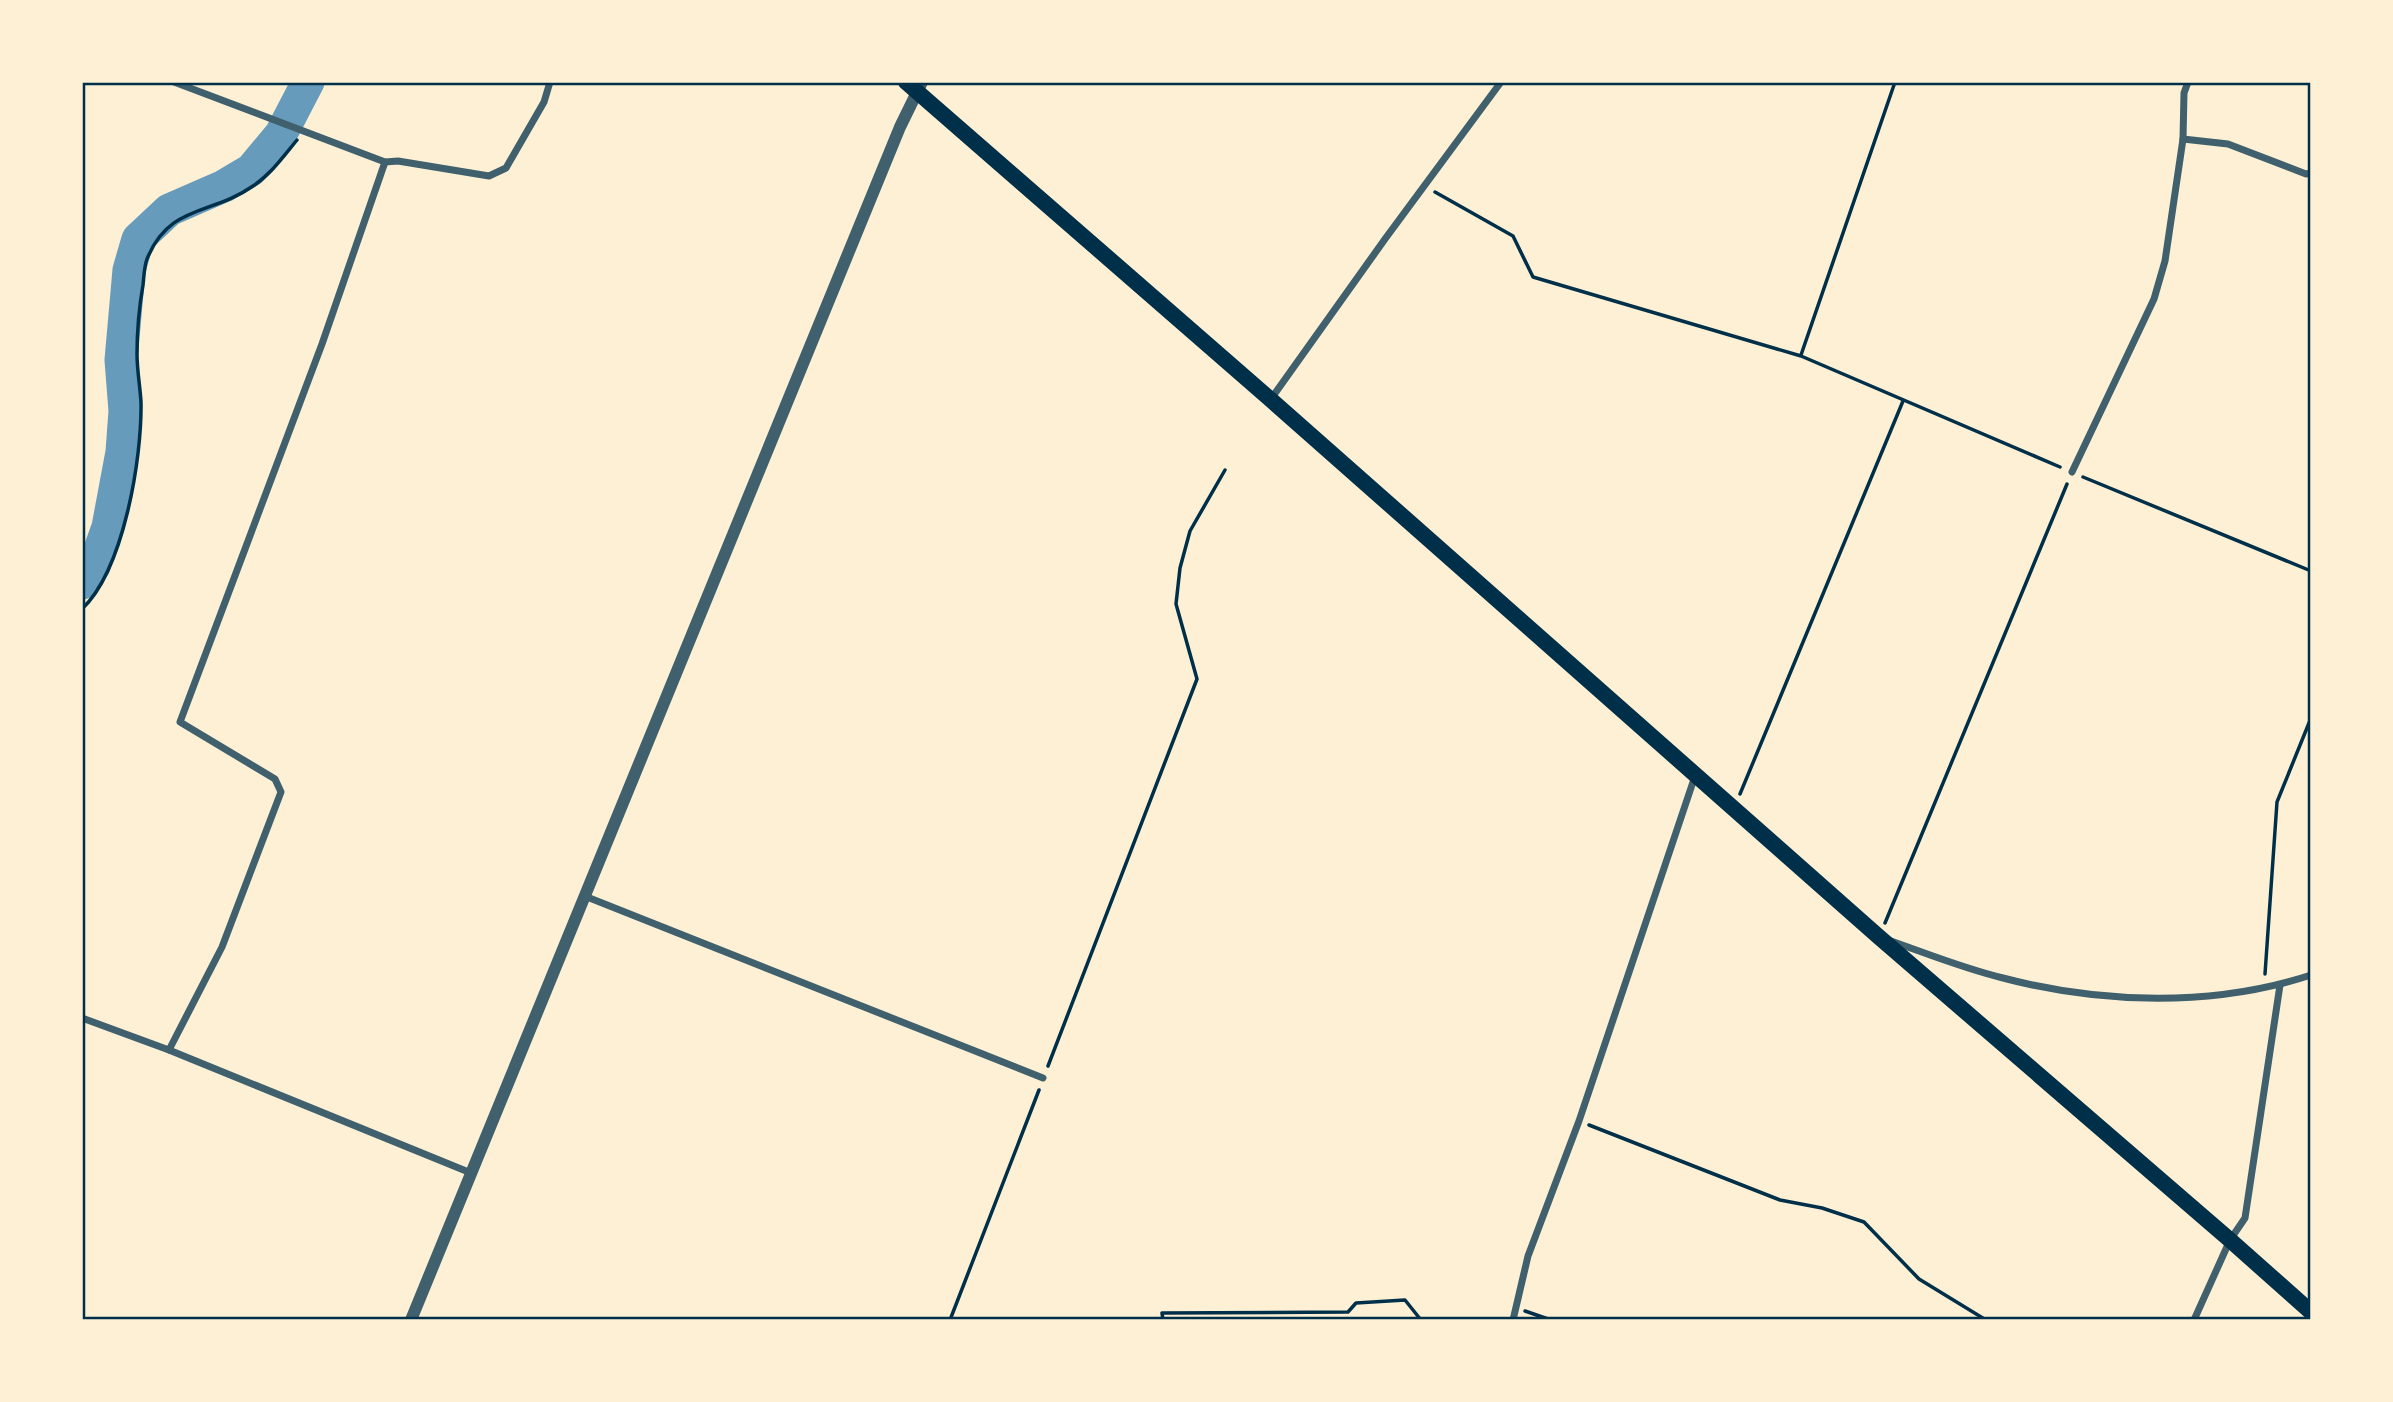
<svg xmlns="http://www.w3.org/2000/svg" width="2393" height="1402" font-family="'Crimson Pro',serif">
  <style>
    .lines { fill: none; stroke-linecap: round; stroke-linejoin: round }
    .river { stroke: #669bbc; stroke-width: 33 }
    .path { stroke: #003049; stroke-width: 3.5 }
    .minor { stroke: #3f606c; stroke-width: 7 }
    .tertiary { stroke: #3f606c; stroke-width: 12 }
    .primary { stroke: #003049; stroke-width: 16 }
    .neatline { fill: none; stroke: #003049; stroke-width: 2.5 }
  </style>
  <rect width="100%" height="100%" fill="#fdf0d5"/>
  <g class="lines">
    <path class="river" d="M 82,583 L 94,566 L 108,527 L 122,452 L 125,411 L 121,360 L 129,270 L 138,239 L 169,210 L 224,186 L 251,170 L 281,134 L 308,82"/>
    <g class="path">
      <path d="M 1435,192 L 1513,236 L 1533,277 L 1801,356 L 2060,467"/>
      <path d="M 1801,355 L 1895,82"/>
      <path d="M 2083,477 L 2311,571"/>
      <path d="M 82,609 C 124,569 142,458 141,402 C 140,386 137,370 137,354 C 137,332 139,308 143,285 C 144,277 144,267 147,259 C 169,204 212,215 253,186 C 271,174 283,157 297,140"/>
      <path d="M 1740,794 L 1903,401"/>
      <path d="M 1885,923 L 2067,484"/>
      <path d="M 2265,974 L 2277,802 L 2311,718"/>
      <path d="M 1048,1066 L 1197,679 L 1176,604 L 1180,568 L 1190,531 L 1225,470"/>
      <path d="M 1589,1125 L 1780,1200 L 1822,1208 L 1864,1222 L 1919,1279 L 1986,1320"/>
      <path d="M 1525,1311 L 1551,1320"/>
      <path d="M 950,1320 L 1039,1090"/>
      <path d="M 1163,1320 L 1162,1313 L 1348,1312 L 1356,1303 L 1405,1300 L 1421,1320"/>
    </g>
    <g class="minor">
      <path d="M 174,82 L 385,162 L 398,161 L 489,176 L 506,168 L 544,102 L 550,82"/>
      <path d="M 2183,139 L 2228,144 L 2306,174 L 2311,173"/>
      <path d="M 1271,399 L 1385,239 L 1501,82"/>
      <path d="M 2072,472 L 2154,299 L 2165,261 L 2183,139 L 2184,93 L 2188,82"/>
      <path d="M 587,897 L 1043,1078"/>
      <path d="M 1891,941 C 1928,954 1965,969 2003,978 C 2102,1004 2214,1007 2311,975"/>
      <path d="M 82,1018 L 169,1050 L 471,1173"/>
      <path d="M 169,1050 L 222,947 L 281,792 L 275,779 L 180,722 L 322,344 L 385,162"/>
      <path d="M 1513,1320 L 1528,1256 L 1579,1121 L 1695,776"/>
      <path d="M 2194,1320 L 2230,1240 L 2245,1218 L 2280,985"/>
    </g>
    <path class="tertiary" d="M 411,1320 L 900,127 L 922,82"/>
    <path class="primary" d="M 906,82 L 1270,399 L 1879,937 L 2230,1240 L 2311,1312"/>
  </g>
  <rect width="2393" height="1402" fill="none" stroke="#fdf0d5" stroke-width="168"/>
  <rect x="84" y="84" width="2225" height="1234" class="neatline"/>
</svg>
